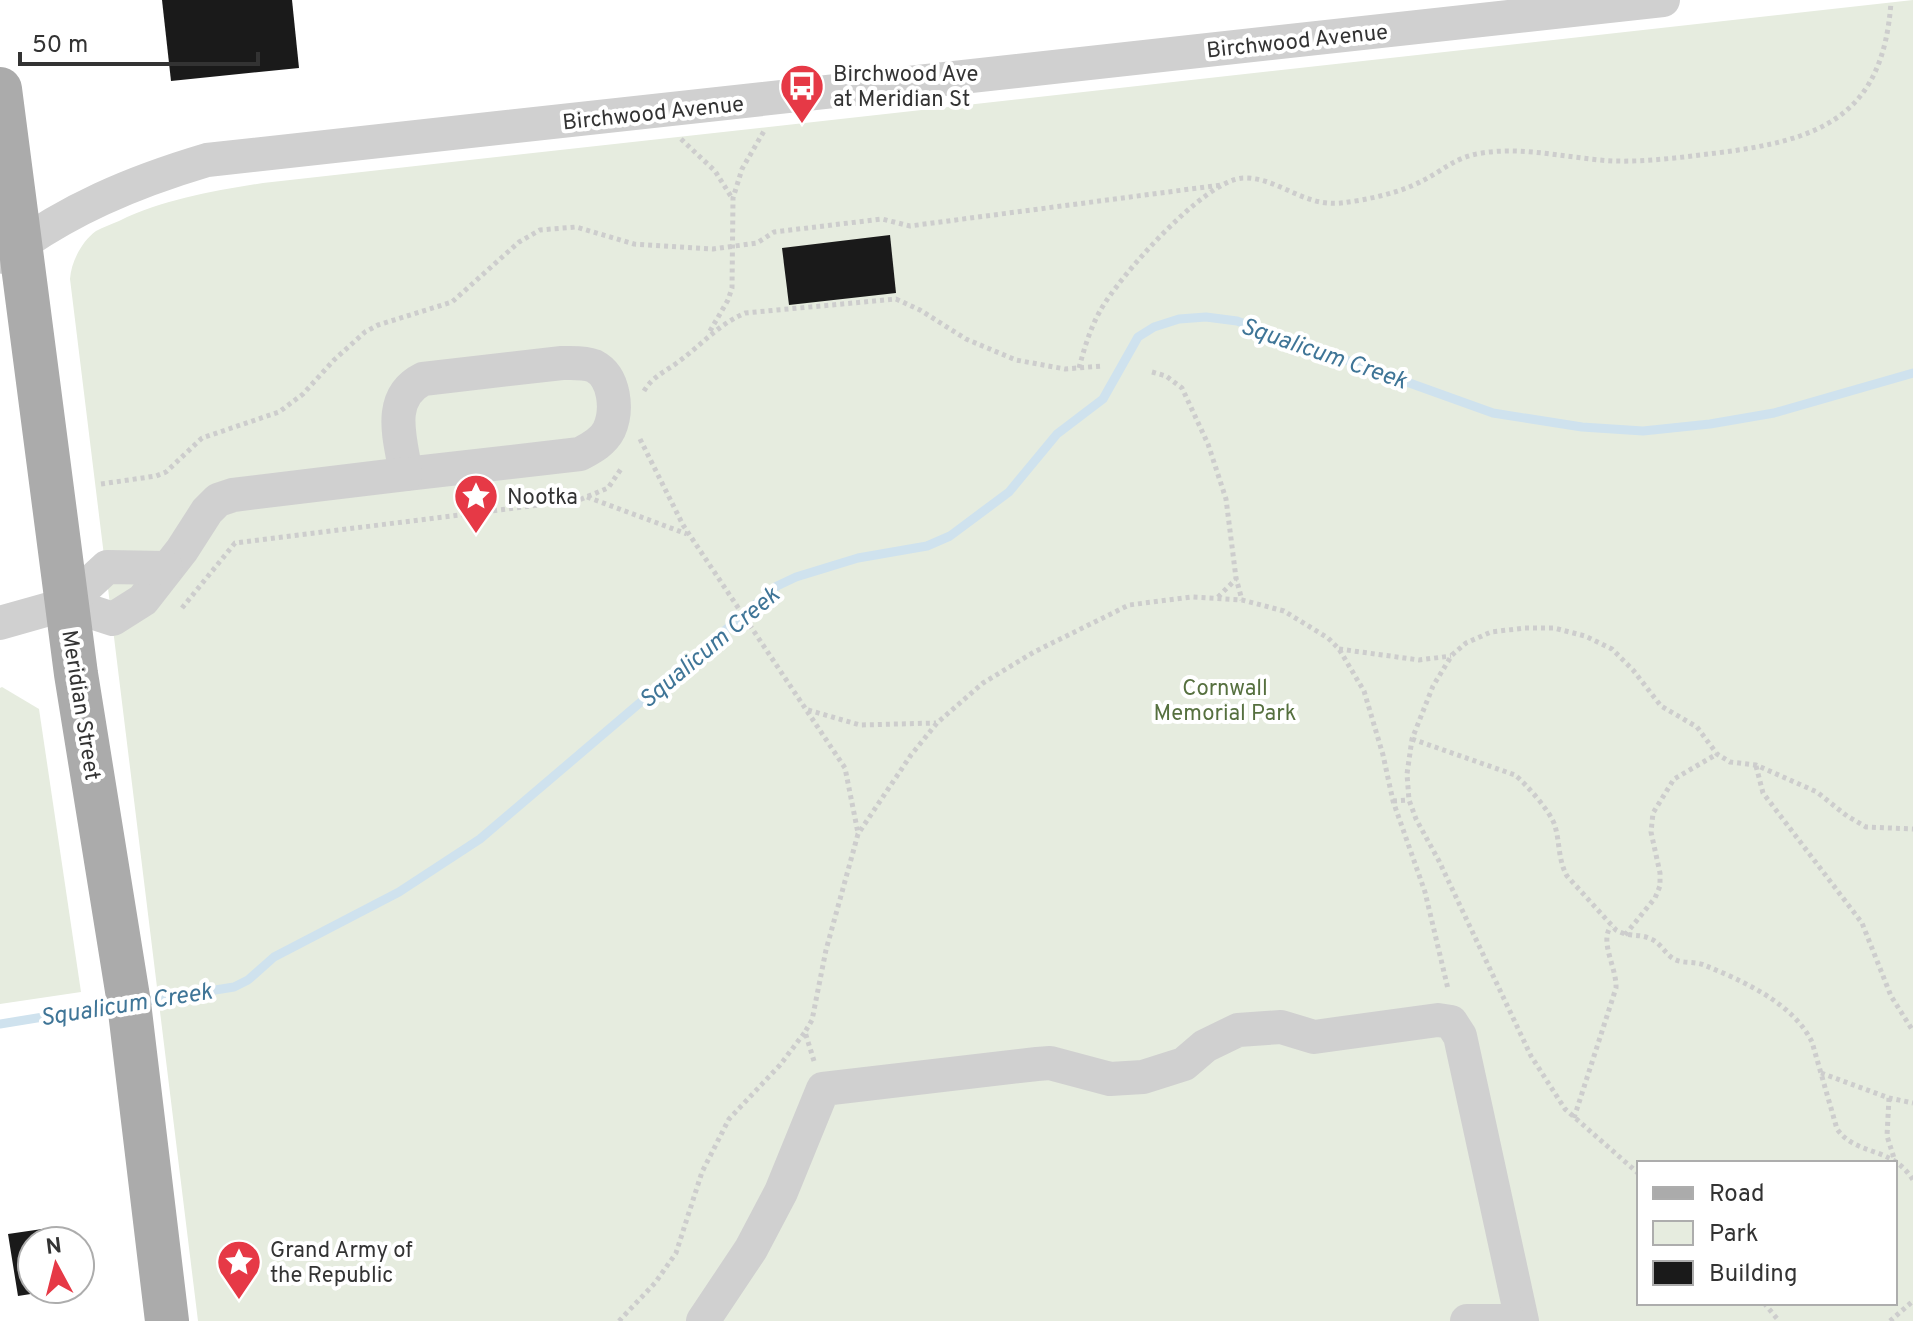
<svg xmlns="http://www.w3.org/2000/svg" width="1913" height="1321" font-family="Overpass,sans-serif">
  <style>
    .green { fill: #e6ecdf; fill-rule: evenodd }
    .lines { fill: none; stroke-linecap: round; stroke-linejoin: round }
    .stream { stroke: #cfe2ee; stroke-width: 9 }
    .building { fill: #1a1a1a }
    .path { stroke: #cdcdcd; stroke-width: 5; stroke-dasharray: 4 4; stroke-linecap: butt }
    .minor { stroke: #d0d0d0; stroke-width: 34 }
    .major { stroke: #ababab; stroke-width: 44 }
    .labels { text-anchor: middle; stroke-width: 8; stroke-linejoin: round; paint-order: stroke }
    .street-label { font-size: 22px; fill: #333; stroke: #fff }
    .poi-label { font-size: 22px; fill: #333; stroke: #fff; text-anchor: start }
    .park-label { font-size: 22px; fill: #56703f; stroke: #fff }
    .water-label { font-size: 24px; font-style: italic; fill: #3f7597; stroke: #fff }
  </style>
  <rect width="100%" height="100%" fill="#fff"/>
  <g class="green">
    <path d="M 1913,0 L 1913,1321 L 198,1321 L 70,279 C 71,262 82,241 96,231 C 103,227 112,224 119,221 C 165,199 213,191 263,183 ZM 1639,1163 L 1895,1163 L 1895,1303 L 1639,1303 Z"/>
    <path d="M 2,687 L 39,709 L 81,992 L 0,1004 L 0,688 Z"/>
  </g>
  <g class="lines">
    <g class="stream">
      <path d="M 140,1002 L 234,987 L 248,980 L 274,957 L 399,892 L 480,839 L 777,586 L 796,577 L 858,558 L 927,546 L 950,536 L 1009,492 L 1057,434 L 1103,399 L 1138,337 L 1154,327 L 1179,319 L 1206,317 L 1237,321 L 1493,413 L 1582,427 L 1643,431 L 1710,424 L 1774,413 L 1913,373"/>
      <path d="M 0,1024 L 117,1005"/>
    </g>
  </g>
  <g class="building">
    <path d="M 162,0 L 292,0 L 299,68 L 171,81 Z"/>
    <path d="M 890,235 L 896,293 L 789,305 L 782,248 Z"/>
    <path d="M 49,1228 L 51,1241 L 32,1241 L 32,1289 L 50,1291 L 18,1296 L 8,1234 Z"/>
  </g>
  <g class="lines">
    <g class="path">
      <path d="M 681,139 L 715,171 L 732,198"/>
      <path d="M 710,331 L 728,300 L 732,288 L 733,198 L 742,169 L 764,131"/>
      <path d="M 1079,368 C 1084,349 1090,329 1100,311 C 1118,278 1204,180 1243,178 C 1278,177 1303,207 1341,203 C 1366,200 1400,193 1422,181 C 1444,170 1455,157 1482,153 C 1526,146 1570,159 1614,161 C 1648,162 1683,157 1717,153 C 1819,140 1883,118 1891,2"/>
      <path d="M 1152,372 L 1166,376 L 1182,388 L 1208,444 L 1226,499 L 1236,578 L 1242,600"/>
      <path d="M 644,391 C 653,376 665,372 678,362 C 703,344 716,326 745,313 L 896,299 L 920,310 L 966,339 L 1016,360 L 1065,369 L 1102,366"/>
      <path d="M 640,439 L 683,525 L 845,768 L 858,833"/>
      <path d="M 101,484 L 156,476 L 166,472 L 202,438 L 279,412 L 303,394 L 334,360 L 365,332 L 378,325 L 452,302 L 519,242 L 540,230 L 576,227 L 634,244 L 713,249 L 757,243 L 774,232 L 882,219 L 910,226 L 1221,185"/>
      <path d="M 587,497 L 687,534"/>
      <path d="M 1218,597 L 1236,579"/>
      <path d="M 182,608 L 235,543 L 579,500 L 608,488 L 621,469"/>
      <path d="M 1339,649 L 1419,660 L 1451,656"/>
      <path d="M 808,710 L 860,725 L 936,723"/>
      <path d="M 1412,739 L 1515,775 C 1526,784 1551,812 1555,826 C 1560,843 1558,860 1567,876 L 1616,930 C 1630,938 1639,933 1651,939 C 1661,943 1665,954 1674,959 C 1683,964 1694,961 1704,965 C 1743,981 1793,1003 1812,1042 L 1837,1129 C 1857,1157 1891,1145 1913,1180"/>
      <path d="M 1756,766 L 1763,793 L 1862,923 L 1891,996 L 1913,1031"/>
      <path d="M 1393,801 L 1409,800"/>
      <path d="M 1625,935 L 1655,898 L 1660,886 L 1660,873 L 1651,832 L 1653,813 L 1674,779 L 1717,754"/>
      <path d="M 814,1061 L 805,1032 L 812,1020 L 826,950 L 858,834 L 911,755 L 937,723 L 983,683 L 1034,652 L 1129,605 L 1192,597 L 1242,600 L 1284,611 L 1328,638 L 1339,649 L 1364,691 L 1383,755 L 1393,801 L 1425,892 L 1448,989"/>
      <path d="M 1821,1073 L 1889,1098 L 1913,1103"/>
      <path d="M 1889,1098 L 1887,1136 L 1894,1158"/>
      <path d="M 1574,1118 L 1616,988 C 1617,968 1599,942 1611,926"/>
      <path d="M 1639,1174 L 1565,1109 L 1531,1056 L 1439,861 L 1416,819 L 1409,800 L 1407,774 L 1412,739 L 1433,686 L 1452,655 L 1466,643 L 1491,632 L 1525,628 L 1554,628 L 1585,636 L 1612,649 L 1633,670 L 1661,706 L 1697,727 L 1717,754 L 1730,762 L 1756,765 L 1817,792 L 1847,816 L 1866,827 L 1913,829"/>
      <path d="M 1764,1303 L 1779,1321"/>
      <path d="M 619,1321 L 655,1283 L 676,1253 L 702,1172 L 729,1119 L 780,1065 L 805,1032"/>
      <path d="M 1890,1321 L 1913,1301"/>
    </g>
    <g class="minor">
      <path d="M 4,257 C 66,210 133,182 207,160 L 1663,0"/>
      <path d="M 562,363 C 572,363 584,362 594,366 C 615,377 618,410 609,430 C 603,442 591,448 580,454 L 406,474 C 401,441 385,398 423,379 Z"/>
      <path d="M 67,604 L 113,619 L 143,600 L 182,550 L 207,511 L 218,500 L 233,495 L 406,474"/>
      <path d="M 0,623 L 67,604 L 107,567 L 166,568"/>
      <path d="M 703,1321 L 751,1249 L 781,1192 L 823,1089 L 1037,1064 L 1050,1063 L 1110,1079 L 1143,1077 L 1184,1064 L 1205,1046 L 1238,1030 L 1281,1027 L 1314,1037 L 1438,1020 L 1451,1022 L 1460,1036 L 1522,1321"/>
      <path d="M 1467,1321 L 1510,1321"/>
    </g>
    <path class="major" d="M 0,89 L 76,674 L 129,1003 L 167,1321"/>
  </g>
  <defs>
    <g id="bus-pin" transform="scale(2.3)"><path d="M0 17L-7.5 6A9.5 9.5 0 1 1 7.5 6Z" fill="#e63946" stroke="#fff"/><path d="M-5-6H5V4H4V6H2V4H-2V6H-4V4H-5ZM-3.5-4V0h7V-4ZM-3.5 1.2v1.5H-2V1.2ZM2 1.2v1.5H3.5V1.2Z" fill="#fff"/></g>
    <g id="sight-pin" transform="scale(2.3)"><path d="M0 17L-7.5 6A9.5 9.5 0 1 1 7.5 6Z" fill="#e63946" stroke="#fff"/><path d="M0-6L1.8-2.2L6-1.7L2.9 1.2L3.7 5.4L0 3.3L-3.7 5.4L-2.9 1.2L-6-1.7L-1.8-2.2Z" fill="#fff"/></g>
  </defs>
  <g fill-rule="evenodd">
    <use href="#bus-pin" x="802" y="86"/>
    <use href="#sight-pin" x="476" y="496"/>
    <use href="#sight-pin" x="239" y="1262"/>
  </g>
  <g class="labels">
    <g class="street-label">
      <text transform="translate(1297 40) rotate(-6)" y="8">Birchwood Avenue</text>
      <text transform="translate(653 112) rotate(-6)" y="8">Birchwood Avenue</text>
      <text transform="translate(82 705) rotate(81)" y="8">Meridian Street</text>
    </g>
    <g class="poi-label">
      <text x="833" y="81">Birchwood Ave<tspan x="833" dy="25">at Meridian St</tspan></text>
      <text x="507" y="504">Nootka</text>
      <text x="270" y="1257">Grand Army of<tspan x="270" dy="25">the Republic</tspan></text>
    </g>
    <g class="park-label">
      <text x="1225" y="695">Cornwall<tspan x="1225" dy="25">Memorial Park</tspan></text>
    </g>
    <g class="water-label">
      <text transform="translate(1324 353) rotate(19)" y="8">Squalicum Creek</text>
      <text transform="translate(709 647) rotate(-40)" y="8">Squalicum Creek</text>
      <text transform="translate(126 1004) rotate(-9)" y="8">Squalicum Creek</text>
    </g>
  </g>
  <rect x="1637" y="1161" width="260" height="144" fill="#ffffff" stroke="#adadad" stroke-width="2"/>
  <rect x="1653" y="1187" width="40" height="12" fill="#ababab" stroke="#adadad" stroke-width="2"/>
  <text x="1709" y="1201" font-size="24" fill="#333333">Road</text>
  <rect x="1653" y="1221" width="40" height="24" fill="#e6ecdf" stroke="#adadad" stroke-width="2"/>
  <text x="1709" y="1241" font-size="24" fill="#333333">Park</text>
  <rect x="1653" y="1261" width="40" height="24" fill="#1a1a1a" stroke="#adadad" stroke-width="2"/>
  <text x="1709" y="1281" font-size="24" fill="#333333">Building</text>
  <g transform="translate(56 1265) rotate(353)"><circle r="38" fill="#ffffff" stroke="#adadad" stroke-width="2"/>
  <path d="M0-6L14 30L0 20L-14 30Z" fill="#e63946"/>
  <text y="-12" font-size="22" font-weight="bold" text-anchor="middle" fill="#333333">N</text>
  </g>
  <path d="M20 52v12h238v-12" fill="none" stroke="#333333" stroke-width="4"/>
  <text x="32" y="52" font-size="24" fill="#333333" stroke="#ffffff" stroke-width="6" paint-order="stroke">50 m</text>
</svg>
